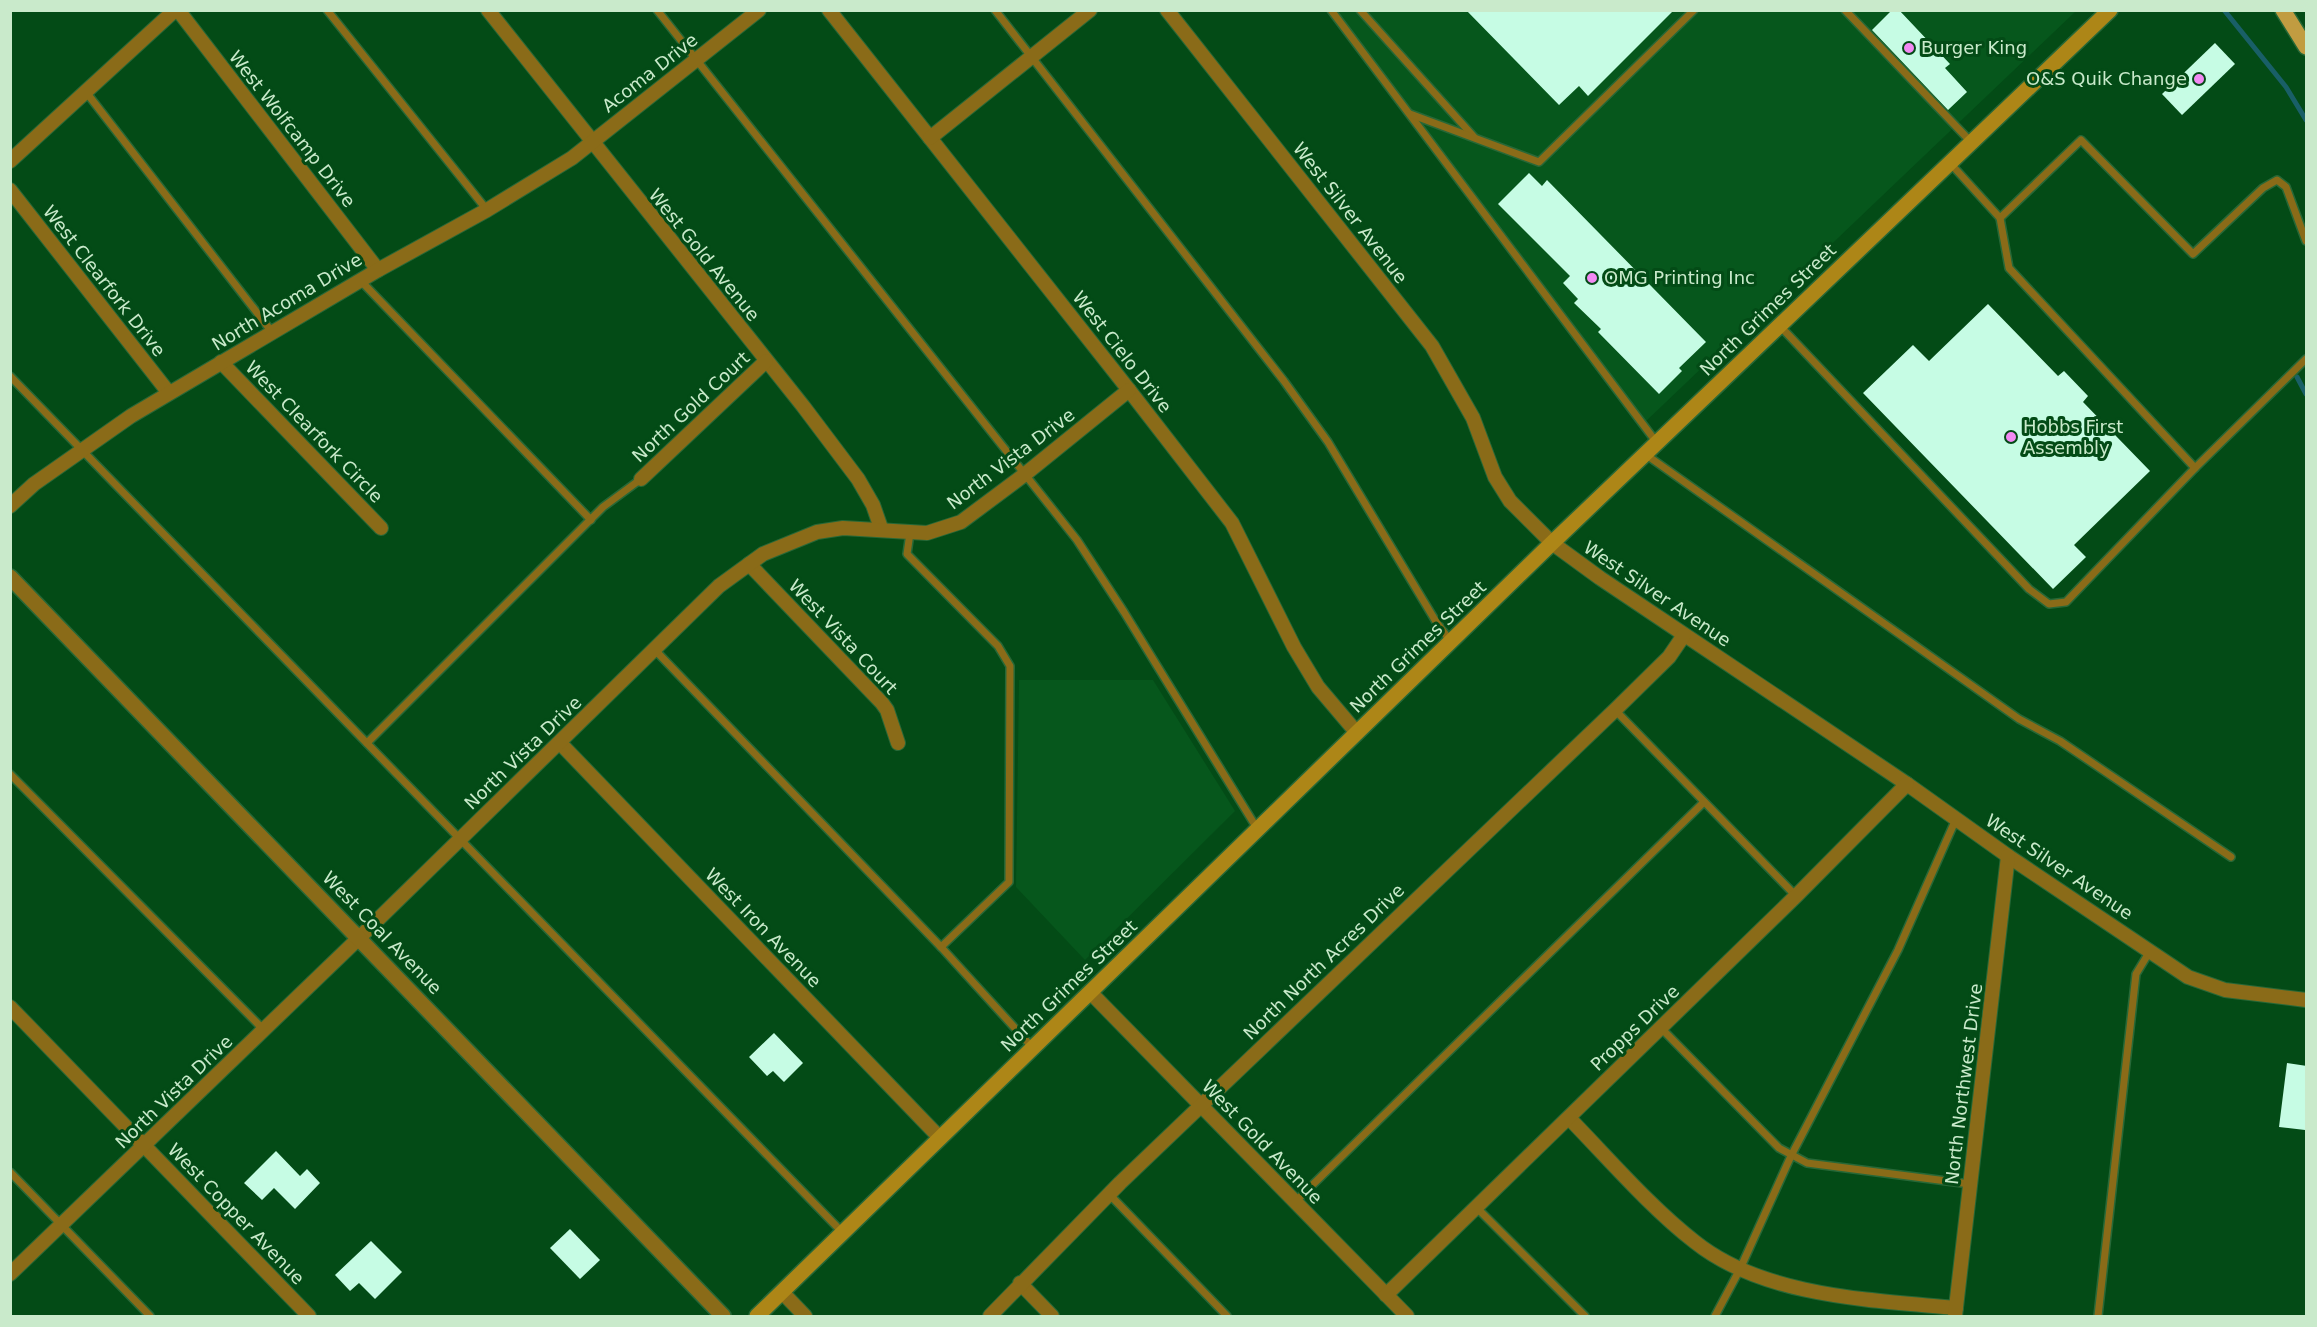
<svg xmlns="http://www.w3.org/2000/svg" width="2317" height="1327" font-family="'DejaVu Sans',sans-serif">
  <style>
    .built { fill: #06571c }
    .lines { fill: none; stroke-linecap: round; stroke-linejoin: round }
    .stream { stroke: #195f67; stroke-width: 5 }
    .building { fill: #c6fce4 }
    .service-casing { stroke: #276837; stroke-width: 10 }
    .minor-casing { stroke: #276837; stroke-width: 16 }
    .tertiary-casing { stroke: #276837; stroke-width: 18 }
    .secondary-casing { stroke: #276837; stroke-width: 18 }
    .primary-casing { stroke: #276837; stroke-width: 18 }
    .service { stroke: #8a6b18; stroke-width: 7 }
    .minor { stroke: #8a6b18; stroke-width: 14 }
    .tertiary { stroke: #8a6b18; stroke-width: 15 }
    .secondary { stroke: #ad8617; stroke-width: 15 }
    .primary { stroke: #c19c41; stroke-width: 15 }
    .poi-dot { fill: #f28af3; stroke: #034b16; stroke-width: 2 }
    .labels { text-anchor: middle; stroke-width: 6; stroke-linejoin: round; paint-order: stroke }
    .poi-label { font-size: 18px; fill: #c9eacb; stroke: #034b16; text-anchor: start }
    .street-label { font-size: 18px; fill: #c9eacb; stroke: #034b16 }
  </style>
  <rect width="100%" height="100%" fill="#034b16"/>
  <g class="built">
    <path d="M 1330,11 L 2076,11 L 1643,424 Z"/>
    <path d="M 1019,680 L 1153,680 L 1235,811 L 1085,960 L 1016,887 Z"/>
  </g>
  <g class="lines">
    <g class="stream">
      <path d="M 2224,10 L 2286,87 L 2306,120"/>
      <path d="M 2297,377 L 2306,394"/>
    </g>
  </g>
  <g class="building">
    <path d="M 1466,10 L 1674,10 L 1588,96 L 1579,86 L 1559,105 Z"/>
    <path d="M 1892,10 L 1899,10 L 1950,64 L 1945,68 L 1967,92 L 1948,110 L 1872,30 Z"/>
    <path d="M 2215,43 L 2235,64 L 2182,115 L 2162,94 Z"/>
    <path d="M 1529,173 L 1542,186 L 1547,180 L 1706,342 L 1679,368 L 1682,371 L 1659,394 L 1598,332 L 1601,329 L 1574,303 L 1578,299 L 1563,283 L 1570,276 L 1498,204 Z"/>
    <path d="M 1988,304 L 2058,376 L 2064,371 L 2088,396 L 2083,402 L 2150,471 L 2074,545 L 2086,557 L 2053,589 L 1863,393 L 1913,345 L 1929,361 Z"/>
    <path d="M 774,1033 L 803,1063 L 784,1082 L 773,1071 L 767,1076 L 749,1057 Z"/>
    <path d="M 2287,1063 L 2307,1066 L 2305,1130 L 2279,1127 Z"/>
    <path d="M 276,1151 L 300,1176 L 307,1169 L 320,1183 L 295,1209 L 274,1188 L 262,1200 L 244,1183 Z"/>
    <path d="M 570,1229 L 600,1260 L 580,1279 L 550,1248 Z"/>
    <path d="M 371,1241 L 402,1272 L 375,1299 L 359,1283 L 350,1291 L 335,1275 Z"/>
  </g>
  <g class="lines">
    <g class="service-casing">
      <g id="service">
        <path d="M 327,10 L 487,210"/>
        <path d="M 657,10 L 1077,540 L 1124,612 L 1258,830"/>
        <path d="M 995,10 L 1284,381 L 1328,442 L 1435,620 L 1451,642"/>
        <path d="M 1331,10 L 1657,443"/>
        <path d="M 1360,10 L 1474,137"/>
        <path d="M 1845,10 L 1972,143"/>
        <path d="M 86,92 L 272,332"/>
        <path d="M 1410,114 L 1539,162 L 1694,10"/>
        <path d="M 1950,163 L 2000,218 L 2081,140 L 2193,254 L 2263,188 L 2277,180 L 2286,187 L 2306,241"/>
        <path d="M 2000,218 L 2009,268 L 2195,468"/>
        <path d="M 360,280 L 591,520"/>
        <path d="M 1780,326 L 2029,589 L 2049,604 L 2066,602 L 2195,468 L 2306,359"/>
        <path d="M 10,376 L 843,1233"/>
        <path d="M 1645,454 L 2019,719 L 2060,741 L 2231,857"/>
        <path d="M 910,533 L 907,554 L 998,646 L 1010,666 L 1009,882 L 941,947"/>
        <path d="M 654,649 L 941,947 L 1033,1048"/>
        <path d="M 1615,710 L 1796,896"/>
        <path d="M 367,743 L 603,507 L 641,479"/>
        <path d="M 10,774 L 264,1030"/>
        <path d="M 1661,1028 L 1779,1148 L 1807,1163 L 1970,1184"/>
        <path d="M 10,1172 L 150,1316"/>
        <path d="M 1109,1194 L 1227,1316"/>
        <path d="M 1295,1202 L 1704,802"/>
        <path d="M 1477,1208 L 1585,1316"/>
        <path d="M 1715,1316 L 1740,1269 L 1791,1156 L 1898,950 L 1956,819"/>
        <path d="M 2098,1316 L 2136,974 L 2150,951"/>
      </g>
    </g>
    <g class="minor-casing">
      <g id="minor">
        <path d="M 178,10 L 378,270"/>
        <path d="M 488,10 L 803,406 L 858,479 L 873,505 L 881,528"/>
        <path d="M 829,10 L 1129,390 L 1232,523 L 1294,647 L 1318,687 L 1357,733"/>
        <path d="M 1167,10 L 1432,346 L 1473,418 L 1495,477 L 1510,501 L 1552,543 L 1600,578 L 1907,784 L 2008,856 L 2188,977 L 2225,990 L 2306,1000"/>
        <path d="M 930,138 L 1090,10"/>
        <path d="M 10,161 L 175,10"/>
        <path d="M 10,190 L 169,393"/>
        <path d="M 221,362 L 381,528"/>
        <path d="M 641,479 L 766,361"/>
        <path d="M 10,506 L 34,484 L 131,416 L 378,270 L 487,210 L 572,158 L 759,10"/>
        <path d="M 749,564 L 882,703 L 887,710 L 898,743"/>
        <path d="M 560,743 L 940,1138"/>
        <path d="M 1091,993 L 1407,1316"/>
        <path d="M 10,1007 L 309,1316"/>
        <path d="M 1569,1118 C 1608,1158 1651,1208 1695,1242 C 1764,1297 1871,1300 1956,1308"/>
        <path d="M 10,1274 L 360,937 L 719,586 L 763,554 L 817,532 L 843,528 L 927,533 L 961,522 L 1024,475 L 1129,390"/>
        <path d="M 1020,1283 L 1052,1316"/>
        <path d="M 782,1292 L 805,1316"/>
        <path d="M 1386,1295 L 1796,896 L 1907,784"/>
        <path d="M 990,1316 L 1120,1183 L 1615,710 L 1669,657 L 1684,635"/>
        <path d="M 1955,1316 L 2008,856"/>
      </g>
    </g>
    <g class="tertiary-casing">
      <path id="tertiary" d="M 10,577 L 723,1316"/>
    </g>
    <g class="secondary-casing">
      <path id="secondary" d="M 757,1316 L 1552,543 L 2110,10"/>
    </g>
    <g class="primary-casing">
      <path id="primary" d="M 2283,10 L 2306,47"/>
    </g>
    <use href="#service" class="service"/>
    <use href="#minor" class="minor"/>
    <use href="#tertiary" class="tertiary"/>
    <use href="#secondary" class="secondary"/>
    <use href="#primary" class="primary"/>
  </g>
  <g class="poi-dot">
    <circle cx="1909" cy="48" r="6"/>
    <circle cx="2199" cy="79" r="6"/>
    <circle cx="1592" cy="278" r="6"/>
    <circle cx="2011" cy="437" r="6"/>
  </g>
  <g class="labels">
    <g class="poi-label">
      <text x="1921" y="54">Burger King</text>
      <text x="2187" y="85" text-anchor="end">O&amp;S Quik Change</text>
      <text x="1604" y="284">OMG Printing Inc</text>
      <text x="2023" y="433">Hobbs First<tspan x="2023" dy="21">Assembly</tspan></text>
    </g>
    <g class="street-label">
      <text transform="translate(650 73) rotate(-38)" y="6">Acoma Drive</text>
      <text transform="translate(292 129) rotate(52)" y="6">West Wolfcamp Drive</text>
      <text transform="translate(1350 213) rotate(52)" y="6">West Silver Avenue</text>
      <text transform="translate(704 255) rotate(51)" y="6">West Gold Avenue</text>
      <text transform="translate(104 281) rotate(52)" y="6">West Clearfork Drive</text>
      <text transform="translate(287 302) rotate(-31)" y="6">North Acoma Drive</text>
      <text transform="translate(1768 310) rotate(-44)" y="6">North Grimes Street</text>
      <text transform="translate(1122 352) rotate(52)" y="6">West Cielo Drive</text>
      <text transform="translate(691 407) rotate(-43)" y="6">North Gold Court</text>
      <text transform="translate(314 432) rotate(46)" y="6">West Clearfork Circle</text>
      <text transform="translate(1011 459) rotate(-37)" y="6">North Vista Drive</text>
      <text transform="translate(1657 594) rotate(34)" y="6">West Silver Avenue</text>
      <text transform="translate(843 637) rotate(47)" y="6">West Vista Court</text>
      <text transform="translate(1418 647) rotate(-44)" y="6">North Grimes Street</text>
      <text transform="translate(523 753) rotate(-44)" y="6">North Vista Drive</text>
      <text transform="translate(2059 867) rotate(34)" y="6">West Silver Avenue</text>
      <text transform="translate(763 928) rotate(46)" y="6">West Iron Avenue</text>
      <text transform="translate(382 933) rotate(46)" y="6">West Coal Avenue</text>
      <text transform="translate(1324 962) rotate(-44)" y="6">North North Acres Drive</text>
      <text transform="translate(1069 986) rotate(-44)" y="6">North Grimes Street</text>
      <text transform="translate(1635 1028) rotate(-44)" y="6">Propps Drive</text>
      <text transform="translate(1964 1084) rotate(-83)" y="6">North Northwest Drive</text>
      <text transform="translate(174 1092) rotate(-44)" y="6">North Vista Drive</text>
      <text transform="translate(1262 1142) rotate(46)" y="6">West Gold Avenue</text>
      <text transform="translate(236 1214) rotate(46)" y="6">West Copper Avenue</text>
    </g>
  </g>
  <rect width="2317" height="1327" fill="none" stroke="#c9eacb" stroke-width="24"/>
</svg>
